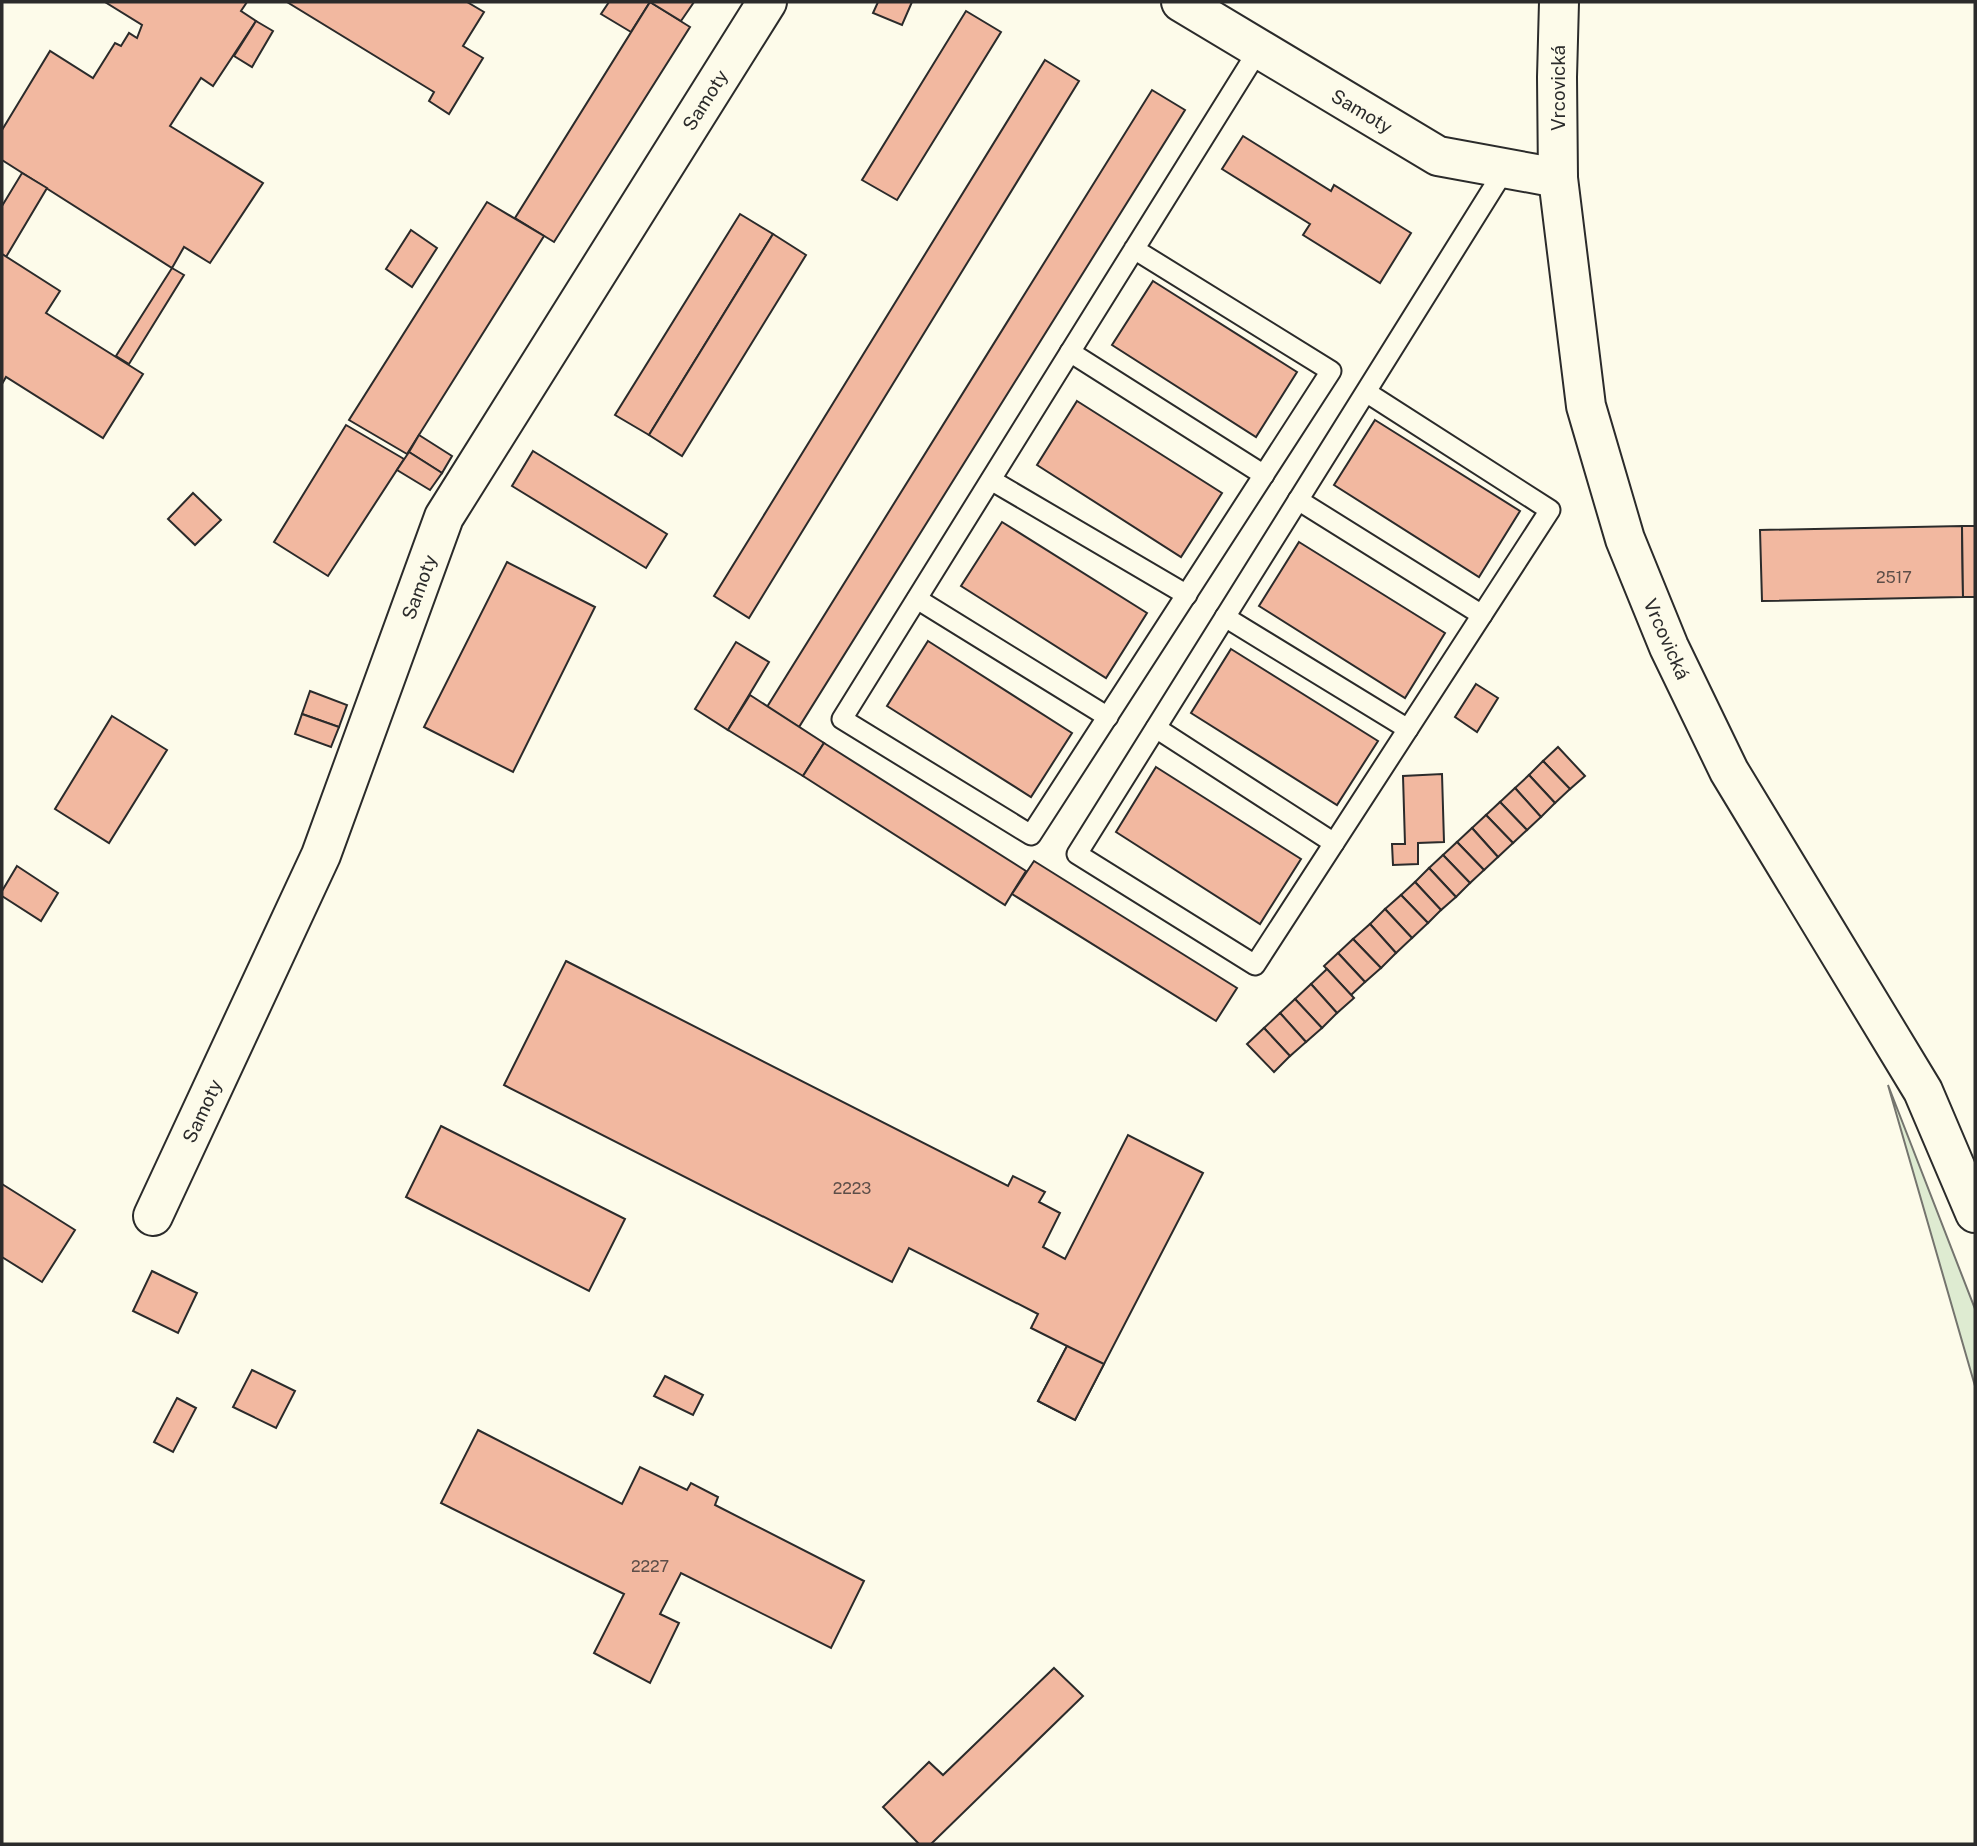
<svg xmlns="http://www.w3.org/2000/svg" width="1977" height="1846" font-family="'Public Sans',sans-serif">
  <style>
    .green { fill: #deebd1; stroke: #74746e; stroke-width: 2 }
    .building { fill: #f2b8a0; stroke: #2b2b2b; stroke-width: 2 }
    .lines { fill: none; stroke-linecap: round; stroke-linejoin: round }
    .lane-casing { stroke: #2b2b2b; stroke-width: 23 }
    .street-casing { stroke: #2b2b2b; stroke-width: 42 }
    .secondary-casing { stroke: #2b2b2b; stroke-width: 42 }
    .lane { stroke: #fdfbea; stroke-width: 19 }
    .street { stroke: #fdfbea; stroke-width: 38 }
    .secondary { stroke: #fdfbea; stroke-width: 38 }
    .labels { text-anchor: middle; stroke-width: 5; stroke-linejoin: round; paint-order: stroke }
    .number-label { font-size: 16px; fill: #5d4e48 }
    .street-label { font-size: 19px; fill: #2b2b2b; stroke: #fdfbea }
  </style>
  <rect width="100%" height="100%" fill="#fdfbea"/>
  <path class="green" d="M 1888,1085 L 1975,1309 L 1975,1386 Z"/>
  <g class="building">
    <path d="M 105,2 L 247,2 L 241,11 L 256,21 L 213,86 L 201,78 L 170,126 L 263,183 L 210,263 L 184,247 L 172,268 L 2,160 L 2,130 L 50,51 L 93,78 L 115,43 L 121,46 L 129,33 L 137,38 L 142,25 Z"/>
    <path d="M 287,2 L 467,2 L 484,12 L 463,46 L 483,58 L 449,114 L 429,101 L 434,92 Z"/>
    <path d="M 609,2 L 650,2 L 631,32 L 601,14 Z"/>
    <path d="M 650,2 L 690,27 L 554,242 L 515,218 Z"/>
    <path d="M 650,2 L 694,2 L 681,21 Z"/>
    <path d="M 878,2 L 912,2 L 902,25 L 873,13 Z"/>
    <path d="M 966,11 L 1001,32 L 897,200 L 862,180 Z"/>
    <path d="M 256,21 L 273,31 L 252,67 L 234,56 Z"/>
    <path d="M 1045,60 L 1079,81 L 749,618 L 714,596 Z"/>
    <path d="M 1152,90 L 1185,110 L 799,727 L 767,707 Z"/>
    <path d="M 1243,136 L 1331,191 L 1334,185 L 1411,233 L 1380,283 L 1303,235 L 1310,224 L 1222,169 Z"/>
    <path d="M 22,173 L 47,188 L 6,257 L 2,254 L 2,206 Z"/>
    <path d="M 487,202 L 544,236 L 407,454 L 349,420 Z"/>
    <path d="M 740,214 L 773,234 L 649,435 L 615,415 Z"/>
    <path d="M 411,230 L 437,248 L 412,287 L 386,269 Z"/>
    <path d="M 773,234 L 806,255 L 682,456 L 649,435 Z"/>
    <path d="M 2,254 L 60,291 L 46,313 L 143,374 L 103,438 L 6,377 L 2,384 Z"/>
    <path d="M 172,268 L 184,275 L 129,364 L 116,356 Z"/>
    <path d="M 1153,281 L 1297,372 L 1256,437 L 1112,345 Z"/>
    <path d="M 1077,401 L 1222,493 L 1181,557 L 1037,465 Z"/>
    <path d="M 1375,420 L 1520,511 L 1479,577 L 1334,485 Z"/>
    <path d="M 346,425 L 404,459 L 328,576 L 274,542 Z"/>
    <path d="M 419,435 L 452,456 L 442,473 L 409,452 Z"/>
    <path d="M 533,451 L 667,534 L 646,568 L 512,486 Z"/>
    <path d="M 409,452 L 442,473 L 430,490 L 397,470 Z"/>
    <path d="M 193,493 L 221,520 L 195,545 L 168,519 Z"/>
    <path d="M 1002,522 L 1147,613 L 1106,678 L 961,586 Z"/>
    <path d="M 1962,526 L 1963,597 L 1762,601 L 1760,530 Z"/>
    <path d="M 1962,526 L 1975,526 L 1975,597 L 1963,597 Z"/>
    <path d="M 1299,542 L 1445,633 L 1405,698 L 1259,606 Z"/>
    <path d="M 507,562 L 595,607 L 513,772 L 424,727 Z"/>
    <path d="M 928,641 L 1072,733 L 1031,797 L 887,706 Z"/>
    <path d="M 736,642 L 769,662 L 728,730 L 695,709 Z"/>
    <path d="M 1231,649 L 1378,741 L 1337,805 L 1191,713 Z"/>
    <path d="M 1476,684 L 1498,698 L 1477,732 L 1455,717 Z"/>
    <path d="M 310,691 L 347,705 L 339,727 L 302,714 Z"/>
    <path d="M 750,695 L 824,743 L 803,776 L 728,730 Z"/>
    <path d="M 302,714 L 339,727 L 331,747 L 295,734 Z"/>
    <path d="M 112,716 L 167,750 L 109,843 L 55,809 Z"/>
    <path d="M 824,743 L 1026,871 L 1005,905 L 803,776 Z"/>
    <path d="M 1558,747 L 1585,776 L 1570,789 L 1543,761 Z"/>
    <path d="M 1543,761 L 1570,789 L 1555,803 L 1529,775 Z"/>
    <path d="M 1156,767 L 1301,859 L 1260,924 L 1116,832 Z"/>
    <path d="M 1442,774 L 1444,842 L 1418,843 L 1418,864 L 1393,865 L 1392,844 L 1405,844 L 1403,776 Z"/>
    <path d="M 1529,775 L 1555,803 L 1541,817 L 1515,788 Z"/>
    <path d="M 1515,788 L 1541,817 L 1527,830 L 1500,802 Z"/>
    <path d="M 1500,802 L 1527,830 L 1513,843 L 1486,815 Z"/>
    <path d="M 1486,815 L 1513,843 L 1498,857 L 1472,828 Z"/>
    <path d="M 1472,828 L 1498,857 L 1484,870 L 1457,842 Z"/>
    <path d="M 1457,842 L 1484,870 L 1470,883 L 1443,855 Z"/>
    <path d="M 1443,855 L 1470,883 L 1456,897 L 1429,868 Z"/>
    <path d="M 1034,861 L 1237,988 L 1216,1021 L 1012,894 Z"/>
    <path d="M 17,866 L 58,893 L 41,921 L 2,896 L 2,891 Z"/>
    <path d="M 1429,868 L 1456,897 L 1441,910 L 1415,882 Z"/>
    <path d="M 1415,882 L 1441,910 L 1428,923 L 1401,895 Z"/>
    <path d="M 1401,895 L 1428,923 L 1412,938 L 1385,909 Z"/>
    <path d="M 1385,909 L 1412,938 L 1396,953 L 1370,924 Z"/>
    <path d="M 1370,924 L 1396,953 L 1381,968 L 1353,939 Z"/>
    <path d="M 1353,939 L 1381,968 L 1365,982 L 1338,953 Z"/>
    <path d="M 1338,953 L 1365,982 L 1351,995 L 1324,966 Z"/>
    <path d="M 566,961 L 1008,1186 L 1013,1176 L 1045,1192 L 1039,1202 L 1060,1213 L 1043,1247 L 1065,1259 L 1128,1135 L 1203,1173 L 1075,1420 L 1038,1401 L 1067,1346 L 1031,1328 L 1038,1314 L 909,1248 L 892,1282 L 504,1085 Z"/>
    <path d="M 1327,969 L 1354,998 L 1337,1013 L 1311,984 Z"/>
    <path d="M 1311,984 L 1337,1013 L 1322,1028 L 1295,999 Z"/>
    <path d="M 1295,999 L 1322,1028 L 1306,1042 L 1280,1013 Z"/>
    <path d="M 1280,1013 L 1306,1042 L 1290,1056 L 1264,1028 Z"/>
    <path d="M 1264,1028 L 1290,1056 L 1274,1072 L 1247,1044 Z"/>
    <path d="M 441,1126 L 625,1219 L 589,1291 L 406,1197 Z"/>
    <path d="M 2,1184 L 75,1230 L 42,1282 L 2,1257 Z"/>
    <path d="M 152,1271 L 197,1293 L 178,1333 L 133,1311 Z"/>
    <path d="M 1067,1346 L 1104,1364 L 1075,1420 L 1038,1401 Z"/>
    <path d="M 252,1370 L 295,1391 L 276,1428 L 233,1407 Z"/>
    <path d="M 665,1376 L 703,1395 L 693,1415 L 654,1396 Z"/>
    <path d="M 177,1398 L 196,1408 L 173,1452 L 154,1442 Z"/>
    <path d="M 478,1430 L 622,1504 L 640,1467 L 687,1490 L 691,1483 L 718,1497 L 715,1505 L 864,1581 L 831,1648 L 681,1573 L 660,1614 L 679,1623 L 650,1683 L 594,1653 L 624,1594 L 441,1503 Z"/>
    <path d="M 1054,1668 L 1083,1696 L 931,1844 L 919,1844 L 883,1807 L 929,1762 L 943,1775 Z"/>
  </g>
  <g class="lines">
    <g class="lane-casing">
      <g id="lane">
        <path d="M 1134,249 L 1331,371 L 1031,835 L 842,719 C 980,496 1120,272 1259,49"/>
        <path d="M 1070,352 L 1264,475"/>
        <path d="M 1366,392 L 1550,510 L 1255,965 L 1077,854 L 1505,169"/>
        <path d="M 991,480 L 1187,595"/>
        <path d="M 1298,500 L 1482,615"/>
        <path d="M 917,599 L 1108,717"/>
        <path d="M 1225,617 L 1408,729"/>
        <path d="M 1156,728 L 1334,843"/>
      </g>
    </g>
    <g class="street-casing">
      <g id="street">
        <path d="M 1181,2 L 1438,156 L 1558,178"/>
        <path d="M 153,1216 L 321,855 L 444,517 L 767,2"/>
      </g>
    </g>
    <g class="secondary-casing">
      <path id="secondary" d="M 1559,2 L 1557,77 L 1558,178 L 1586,406 L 1625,539 L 1669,647 L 1729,771 L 1923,1091 L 1975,1213"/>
    </g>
    <use href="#lane" class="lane"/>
    <use href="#street" class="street"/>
    <use href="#secondary" class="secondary"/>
  </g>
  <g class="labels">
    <g class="number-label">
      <text x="1894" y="583">2517</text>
      <text x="852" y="1194">2223</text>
      <text x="650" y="1572">2227</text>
    </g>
    <g class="street-label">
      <text transform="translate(1558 88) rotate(-90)" y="7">Vrcovická</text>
      <text transform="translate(705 100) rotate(-58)" y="7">Samoty</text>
      <text transform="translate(1362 111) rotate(31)" y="7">Samoty</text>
      <text transform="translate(419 587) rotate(-70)" y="7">Samoty</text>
      <text transform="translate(1667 639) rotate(66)" y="7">Vrcovická</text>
      <text transform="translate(202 1111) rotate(-65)" y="7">Samoty</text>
    </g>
  </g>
  <rect width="1977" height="1846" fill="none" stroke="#2b2b2b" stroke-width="7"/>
</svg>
